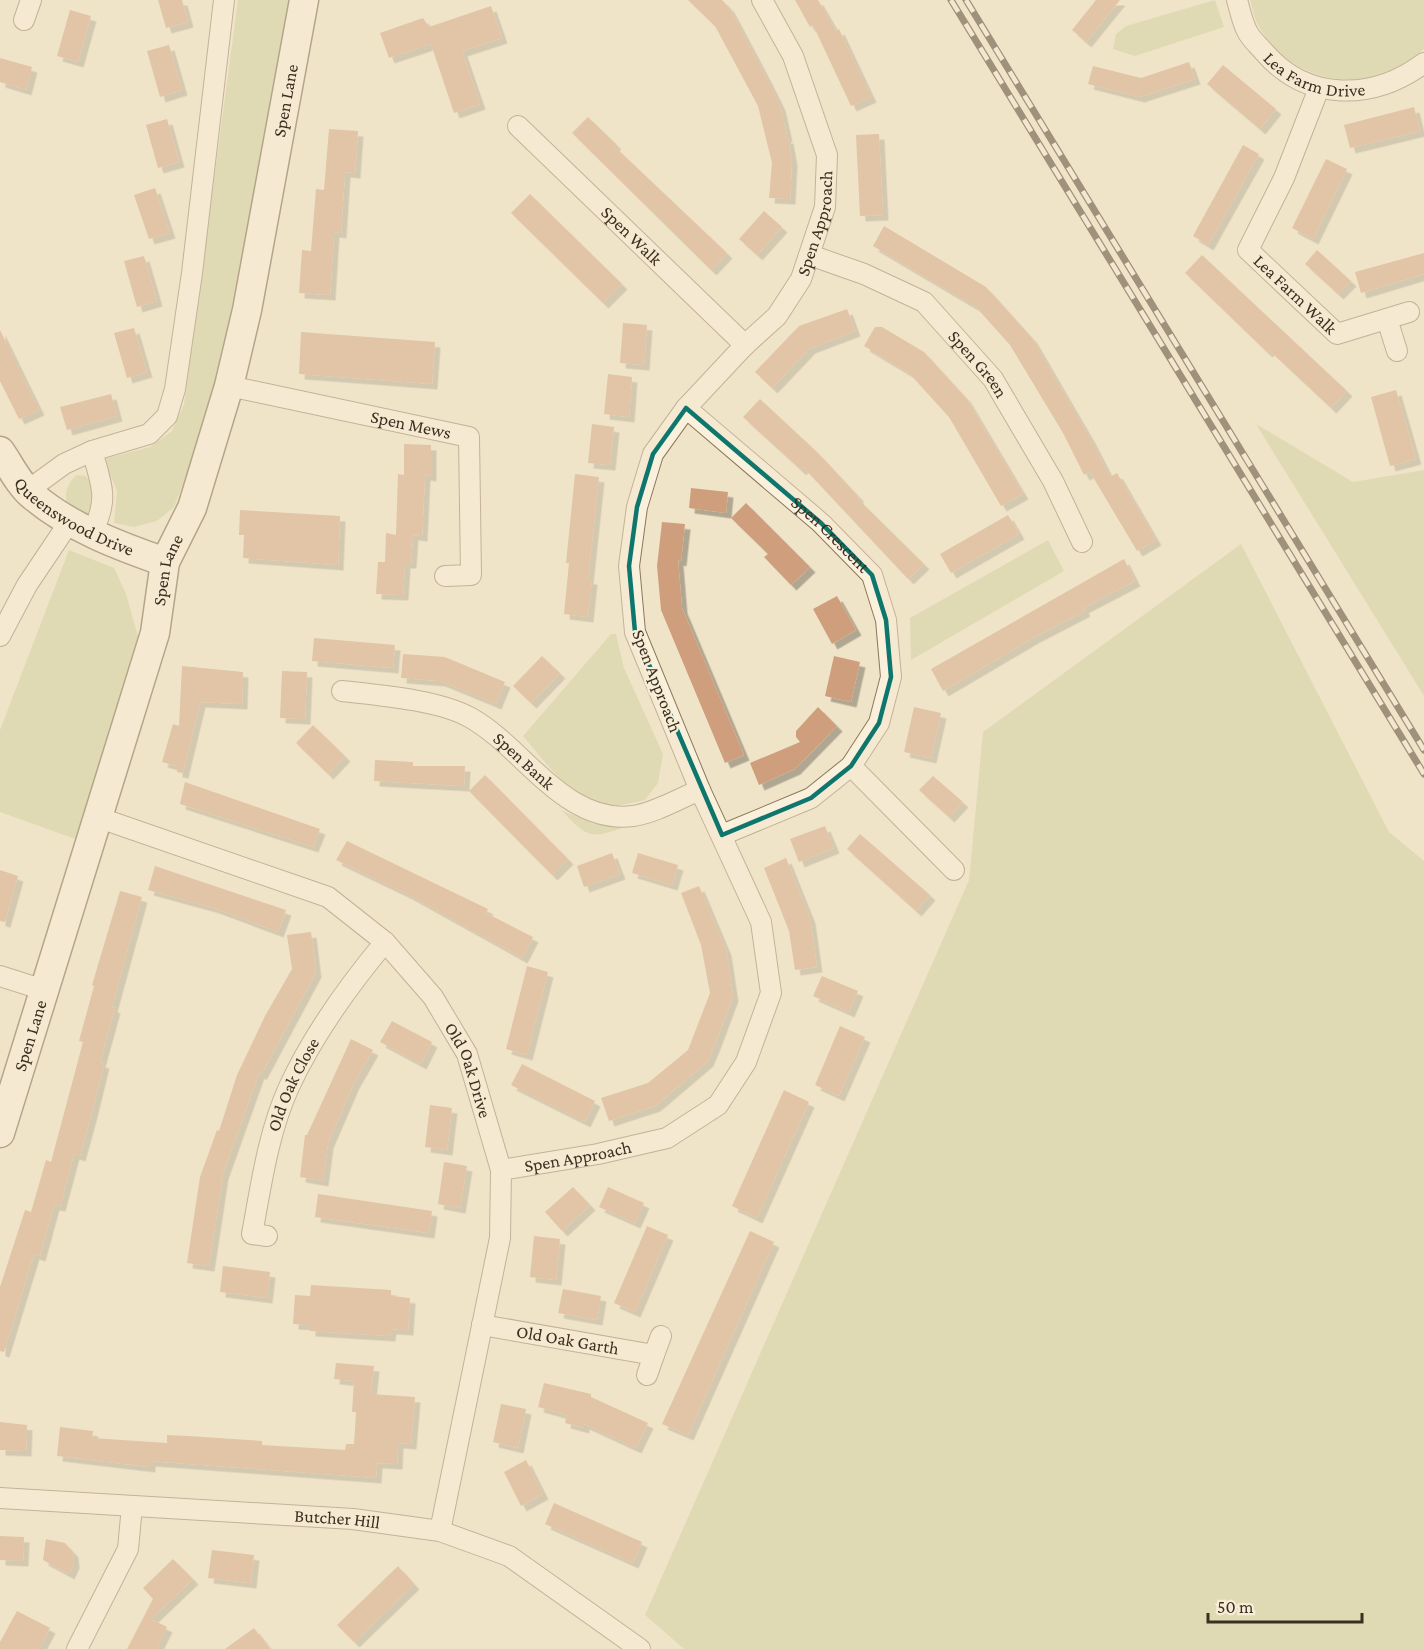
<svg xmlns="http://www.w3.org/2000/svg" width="1424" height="1649" font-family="'Crimson Pro',serif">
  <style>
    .green { fill: #c9cf9b }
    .building { fill: #cf9f7d; filter: url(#shadow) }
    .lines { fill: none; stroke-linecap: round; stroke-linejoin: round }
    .street-casing { stroke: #8d765c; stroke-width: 22 }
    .secondary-casing { stroke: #6f573f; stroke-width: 31 }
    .street { stroke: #faf1dc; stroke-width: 20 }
    .secondary { stroke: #faf1dc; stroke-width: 28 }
    .rail-casing { stroke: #3d2e20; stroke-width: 7 }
    .rail { stroke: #f7eed8; stroke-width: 4.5; stroke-dasharray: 14; stroke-linecap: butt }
    .marked { fill: none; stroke: #0f766e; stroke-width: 4.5; stroke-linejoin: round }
    .labels { text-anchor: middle; stroke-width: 4.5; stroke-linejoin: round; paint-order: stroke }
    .street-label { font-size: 18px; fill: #3d2e20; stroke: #f7eed8 }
  </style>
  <defs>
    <filter id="shadow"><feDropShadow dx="5.5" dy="5.5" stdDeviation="0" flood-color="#0004"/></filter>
  </defs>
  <rect width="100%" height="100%" fill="#f0e4c8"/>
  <g class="green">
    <path d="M 238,0 L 291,0 L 226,348 L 195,452 L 174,507 L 157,521 L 134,527 L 114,523 L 117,491 L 104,459 L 150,447 L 172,431 L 184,404 Z"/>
    <path d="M 1215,0 L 1224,27 L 1135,56 L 1113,49 L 1116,34 L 1126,26 Z"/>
    <path d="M 1250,0 L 1424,0 L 1424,49 C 1376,96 1297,88 1261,30 C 1255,22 1253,10 1250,0 Z"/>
    <path d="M 1256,424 L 1353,482 L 1424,470 L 1424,696 Z"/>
    <path d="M 77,475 L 86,476 L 96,491 L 90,513 L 84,515 L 67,506 C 64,493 67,483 77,475 Z"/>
    <path d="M 1048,540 L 1064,571 L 911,660 L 910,618 Z"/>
    <path d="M 1241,544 L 1389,832 L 1424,861 L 1424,1649 L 684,1649 L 645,1615 L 969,880 L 983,732 Z"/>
    <path d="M 69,550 L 114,568 L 126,594 L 138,636 L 78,840 L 0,812 L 0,730 Z"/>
    <path d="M 611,634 L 616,634 L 624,668 L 663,754 L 658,783 L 645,800 C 632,803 616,807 604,805 C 568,797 545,761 523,736 Z"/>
    <path d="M 561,810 L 594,824 L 627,826 C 590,840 588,838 561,810 Z"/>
  </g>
  <g class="building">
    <path d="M 158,0 L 182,0 L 188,22 L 166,28 Z"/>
    <path d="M 688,0 L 722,0 L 729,7 L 765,75 L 780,105 L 787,136 L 784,138 L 788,138 L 792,160 L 790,199 L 769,198 L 772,163 L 758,106 L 715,26 Z"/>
    <path d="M 795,0 L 818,0 L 836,31 L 839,29 L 871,97 L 851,106 L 813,25 L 810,27 Z"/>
    <path d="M 1096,0 L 1120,0 L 1086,42 L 1072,30 Z"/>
    <path d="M 491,6 L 502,38 L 462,51 L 480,104 L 454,113 L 431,44 L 389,58 L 380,33 L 423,18 L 429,27 Z"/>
    <path d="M 70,10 L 91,16 L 78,62 L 57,56 Z"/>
    <path d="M 169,45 L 182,90 L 160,97 L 147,51 Z"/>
    <path d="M 0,58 L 32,67 L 26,90 L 0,82 Z"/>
    <path d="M 1189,62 L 1195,79 L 1139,97 L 1088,84 L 1093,66 L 1141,78 Z"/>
    <path d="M 1223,65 L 1276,109 L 1260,129 L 1207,84 Z"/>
    <path d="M 1414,107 L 1420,131 L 1350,148 L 1344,125 Z"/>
    <path d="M 588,117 L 616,144 L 614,146 L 727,253 L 711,270 L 572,133 Z"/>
    <path d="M 167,119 L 179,162 L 158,168 L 146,125 Z"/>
    <path d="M 329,129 L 358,131 L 355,173 L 345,172 L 341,233 L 334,232 L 330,295 L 299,293 L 302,250 L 311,251 L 316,189 L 324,190 Z"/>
    <path d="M 879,134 L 883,215 L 860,216 L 856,135 Z"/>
    <path d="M 1243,145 L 1259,154 L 1208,245 L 1193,236 Z"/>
    <path d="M 1326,159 L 1347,169 L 1313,239 L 1292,228 Z"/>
    <path d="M 155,188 L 170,233 L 149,239 L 134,195 Z"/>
    <path d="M 530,194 L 622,284 L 603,303 L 511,213 Z"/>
    <path d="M 764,211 L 782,227 L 757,255 L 739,239 Z"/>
    <path d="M 884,226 L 986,287 L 1032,338 L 1090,438 L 1110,477 L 1117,473 L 1156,540 L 1137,551 L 1090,472 L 1084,475 L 1063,433 L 1010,345 L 976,307 L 873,246 Z"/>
    <path d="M 1317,250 L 1351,281 L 1338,294 L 1305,264 Z"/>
    <path d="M 1424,253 L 1424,274 L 1361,293 L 1355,272 Z"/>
    <path d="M 1202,255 L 1347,391 L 1331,408 L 1269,350 L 1267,352 L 1185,273 Z"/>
    <path d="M 144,256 L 157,301 L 137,307 L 124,261 Z"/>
    <path d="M 847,309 L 855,331 L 810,348 L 772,388 L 755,372 L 799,326 Z"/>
    <path d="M 623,323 L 647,325 L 644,365 L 620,363 Z"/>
    <path d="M 875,327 L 882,327 L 924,352 L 966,398 L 1023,494 L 1001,506 L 949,417 L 909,373 L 864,346 Z"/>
    <path d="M 134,328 L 147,372 L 127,378 L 114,333 Z"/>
    <path d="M 0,330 L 39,410 L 19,419 L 0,381 Z"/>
    <path d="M 301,332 L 435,342 L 432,384 L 299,374 Z"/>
    <path d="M 608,374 L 632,377 L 629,417 L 604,414 Z"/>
    <path d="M 1396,390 L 1416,459 L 1390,466 L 1371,397 Z"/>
    <path d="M 111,394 L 117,416 L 67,430 L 60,407 Z"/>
    <path d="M 760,399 L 817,452 L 859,497 L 857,498 L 924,564 L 908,579 L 803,467 L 801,470 L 743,417 Z"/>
    <path d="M 592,424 L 614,427 L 610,465 L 588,463 Z"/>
    <path d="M 404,444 L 431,445 L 431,476 L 425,475 L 422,536 L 413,535 L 411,563 L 405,563 L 403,595 L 376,594 L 378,562 L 385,562 L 386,533 L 396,535 L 398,474 L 404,475 Z"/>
    <path d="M 575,474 L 599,477 L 588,579 L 592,579 L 588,617 L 564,614 L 569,563 L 566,563 Z"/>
    <path d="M 691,488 L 728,492 L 726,513 L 689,508 Z"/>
    <path d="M 746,503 L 810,567 L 791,585 L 764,557 L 768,554 L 731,518 Z"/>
    <path d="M 240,510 L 340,516 L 338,565 L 243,558 L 244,535 L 239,535 Z"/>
    <path d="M 1008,515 L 1019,534 L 951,573 L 940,554 Z"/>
    <path d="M 662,522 L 685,524 L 681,561 L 678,560 L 682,608 L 744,755 L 725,763 L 661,610 L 657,566 Z"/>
    <path d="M 1124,559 L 1135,581 L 1083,608 L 1085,611 L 1033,638 L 943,691 L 931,669 Z"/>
    <path d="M 837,596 L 856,630 L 832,644 L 813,609 Z"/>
    <path d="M 314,638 L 395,645 L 393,668 L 312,661 Z"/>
    <path d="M 403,654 L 445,657 L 505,682 L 496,704 L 440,681 L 401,678 Z"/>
    <path d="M 542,656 L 560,673 L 531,703 L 513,686 Z"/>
    <path d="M 834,656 L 860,662 L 851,702 L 825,696 Z"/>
    <path d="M 182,666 L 243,672 L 242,704 L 200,702 L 183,773 L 177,772 L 177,766 L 162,762 L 173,724 L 179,726 Z"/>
    <path d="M 282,671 L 307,672 L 305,719 L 280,718 Z"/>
    <path d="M 818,707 L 837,726 L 795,769 L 759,785 L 750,763 L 800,742 L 796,737 L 796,731 Z"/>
    <path d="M 914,707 L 941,713 L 931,758 L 904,752 Z"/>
    <path d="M 313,725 L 345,756 L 328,774 L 296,743 Z"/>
    <path d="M 375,760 L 413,762 L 413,766 L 465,766 L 464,786 L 374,781 Z"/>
    <path d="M 485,775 L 568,859 L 552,875 L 469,791 Z"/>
    <path d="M 933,776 L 963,802 L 949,817 L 919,790 Z"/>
    <path d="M 185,782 L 320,829 L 313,847 L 180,804 Z"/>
    <path d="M 825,826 L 834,848 L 799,862 L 790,839 Z"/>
    <path d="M 860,834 L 930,895 L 916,911 L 847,849 Z"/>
    <path d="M 347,841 L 488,909 L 486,913 L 533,937 L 522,958 L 407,894 L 336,860 Z"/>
    <path d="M 612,853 L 620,874 L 584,887 L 577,866 Z"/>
    <path d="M 638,853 L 678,865 L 672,885 L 632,873 Z"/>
    <path d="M 786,858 L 810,918 L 817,967 L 795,970 L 789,931 L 764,868 Z"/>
    <path d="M 155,866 L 286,910 L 278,932 L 214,908 L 148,890 Z"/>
    <path d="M 0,870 L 18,876 L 5,922 L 0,921 Z"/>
    <path d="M 699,886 L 726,950 L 733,996 L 715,1044 L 708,1061 L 655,1106 L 609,1121 L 601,1098 L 648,1083 L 688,1050 L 710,993 L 701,945 L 681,893 Z"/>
    <path d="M 120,891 L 142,897 L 112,1007 L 115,1008 L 100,1062 L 104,1063 L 91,1116 L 80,1156 L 74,1154 L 60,1206 L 54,1205 L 40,1256 L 34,1254 L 4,1352 L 0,1351 L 0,1287 L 25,1210 L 31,1212 L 46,1160 L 51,1162 L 83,1042 L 79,1041 L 94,986 L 92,985 Z"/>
    <path d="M 311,932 L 316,972 L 261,1075 L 259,1073 L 223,1174 L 209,1266 L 187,1263 L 200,1177 L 217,1130 L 219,1131 L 237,1075 L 265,1016 L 292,969 L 287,935 Z"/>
    <path d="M 527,966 L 548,972 L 527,1055 L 506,1049 Z"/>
    <path d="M 822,976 L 858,991 L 849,1012 L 813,996 Z"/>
    <path d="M 392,1021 L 432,1042 L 421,1064 L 380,1042 Z"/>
    <path d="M 840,1026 L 865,1037 L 839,1096 L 815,1085 Z"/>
    <path d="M 351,1039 L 373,1050 L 354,1083 L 328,1143 L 323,1181 L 300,1177 L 305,1135 L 307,1135 Z"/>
    <path d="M 522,1064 L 595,1101 L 585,1122 L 511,1085 Z"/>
    <path d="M 784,1090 L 809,1102 L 757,1218 L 732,1206 Z"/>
    <path d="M 430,1105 L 452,1108 L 447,1150 L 425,1147 Z"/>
    <path d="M 444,1162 L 467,1166 L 460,1208 L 438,1204 Z"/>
    <path d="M 573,1187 L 590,1205 L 562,1231 L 545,1212 Z"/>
    <path d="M 608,1187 L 644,1203 L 635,1223 L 599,1207 Z"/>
    <path d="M 318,1194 L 432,1211 L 429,1233 L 315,1217 Z"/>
    <path d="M 647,1226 L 668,1235 L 635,1312 L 614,1303 Z"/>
    <path d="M 750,1231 L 774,1242 L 688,1435 L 662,1424 Z"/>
    <path d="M 534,1236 L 560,1239 L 556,1280 L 530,1277 Z"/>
    <path d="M 223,1266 L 270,1272 L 267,1298 L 220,1292 Z"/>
    <path d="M 311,1285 L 391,1290 L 391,1296 L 410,1298 L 408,1330 L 391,1329 L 390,1336 L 310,1331 L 310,1325 L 293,1324 L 295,1295 L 310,1296 Z"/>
    <path d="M 563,1289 L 601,1296 L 597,1320 L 558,1313 Z"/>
    <path d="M 336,1363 L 374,1366 L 371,1394 L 415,1397 L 411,1444 L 398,1443 L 397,1464 L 377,1463 L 376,1478 L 150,1461 L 150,1467 L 57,1456 L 60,1427 L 93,1431 L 92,1438 L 167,1443 L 167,1435 L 188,1436 L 262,1441 L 262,1445 L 345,1450 L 346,1444 L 354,1444 L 356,1412 L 352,1412 L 354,1381 L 334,1379 Z"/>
    <path d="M 544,1383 L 591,1394 L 591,1397 L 648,1423 L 636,1448 L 584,1424 L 584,1428 L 565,1423 L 567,1415 L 538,1407 Z"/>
    <path d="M 501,1404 L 526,1409 L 518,1448 L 493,1442 Z"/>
    <path d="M 0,1422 L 27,1425 L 26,1451 L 0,1450 Z"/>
    <path d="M 526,1460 L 543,1494 L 521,1506 L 504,1472 Z"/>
    <path d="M 554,1503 L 642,1542 L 633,1563 L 545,1524 Z"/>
    <path d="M 0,1536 L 24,1537 L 23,1561 L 0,1560 Z"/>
    <path d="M 46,1539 L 65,1543 L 73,1552 L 74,1563 L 69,1574 L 43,1560 Z"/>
    <path d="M 212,1550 L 254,1555 L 251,1583 L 208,1578 Z"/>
    <path d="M 173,1559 L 193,1579 L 151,1619 L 167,1627 L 156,1649 L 127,1649 L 153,1599 L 143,1588 Z"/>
    <path d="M 398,1566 L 414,1584 L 354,1642 L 337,1625 Z"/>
    <path d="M 17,1611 L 50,1628 L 39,1649 L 0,1649 L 0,1642 Z"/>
    <path d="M 254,1628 L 270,1649 L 225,1649 Z"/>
  </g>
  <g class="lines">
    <g class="street-casing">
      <g id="street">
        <path id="s1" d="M 1237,0 C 1240,10 1242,21 1247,31 C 1250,38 1258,45 1264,52 C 1307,102 1373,101 1424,63"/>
        <path d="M 24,20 L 31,0"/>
        <path id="s2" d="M 1319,88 L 1284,178 L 1248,250 L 1337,334 L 1409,312"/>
        <path id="s3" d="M 518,126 L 745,345"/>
        <path id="s4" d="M 810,255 L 864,274 L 924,302 L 993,379 L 1053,481 L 1082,542"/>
        <path d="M 1387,319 L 1397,351"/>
        <path id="s5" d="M 229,386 L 469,437 L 471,575 L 445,576"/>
        <path id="s6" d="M 686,408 L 821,523 L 872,575 L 886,620 L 891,677 L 879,723 L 851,766 L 811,798 L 722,835"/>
        <path d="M 92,451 C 102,486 109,499 92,533"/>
        <path d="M 27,491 L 64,464 L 92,451 L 149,434 L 167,416 L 175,389 L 192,273 L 224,0"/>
        <path d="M 0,636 L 27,585 L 70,521"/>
        <path id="s7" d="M 342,691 C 378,695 440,700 471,718 C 524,748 565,825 633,816 C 655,813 680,798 700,790"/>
        <path d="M 851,766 L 954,870"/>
        <path id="s8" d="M 97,817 L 328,897 L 385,942 L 433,997 L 467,1054 L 501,1170 L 500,1238 L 440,1531"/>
        <path d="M 0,976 L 44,990"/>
        <path id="s9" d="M 501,1170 L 598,1154 L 667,1138 L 718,1105 L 746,1062 L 771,993 L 761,922 L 700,790 L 635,632 L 629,566 L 637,507 L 653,454 L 686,408 L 745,345 L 777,316 L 801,279 L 825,207 L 827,155 L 793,56 L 762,0"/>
        <path id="s10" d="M 267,1236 L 252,1234 C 261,1186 268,1133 289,1087 C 312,1037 350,984 385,942"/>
        <path id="s11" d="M 482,1325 L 654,1355 L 661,1336"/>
        <path d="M 647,1375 L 654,1355"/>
        <path id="s12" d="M 0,1498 L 353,1519 L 440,1531 L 509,1556 L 640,1649"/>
        <path d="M 77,1649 L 128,1549 L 132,1506"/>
      </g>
    </g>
    <g class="secondary-casing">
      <g id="secondary">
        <path id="s13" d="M 0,451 C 10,465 19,485 33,496 C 71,528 119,546 165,562"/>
        <path id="s14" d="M 0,1133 L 155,633 L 165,562 L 192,508 L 229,386 L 247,310 L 304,0"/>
      </g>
    </g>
    <use href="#street" class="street"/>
    <use href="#secondary" class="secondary"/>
    <g class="rail-casing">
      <g id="rail">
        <path d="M 951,0 L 1424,774"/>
        <path d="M 966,0 L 1424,750"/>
      </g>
    </g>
    <use href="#rail" class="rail"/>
  </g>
  <path d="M0 0H1424V1649H0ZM 686,408 L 821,523 L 872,575 L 886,620 L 891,677 L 879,723 L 851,766 L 811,798 L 722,835 L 635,632 L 629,566 L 637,507 L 653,454 Z" fill="#f0e4c8" fill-opacity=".55" fill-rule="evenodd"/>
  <path class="marked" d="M 686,408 L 821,523 L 872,575 L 886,620 L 891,677 L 879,723 L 851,766 L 811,798 L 722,835 L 635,632 L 629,566 L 637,507 L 653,454 Z"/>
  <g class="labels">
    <g class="street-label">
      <text dy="6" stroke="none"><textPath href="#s1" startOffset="118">Lea Farm Drive</textPath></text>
      <text dy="6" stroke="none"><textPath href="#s14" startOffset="1074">Spen Lane</textPath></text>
      <text dy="6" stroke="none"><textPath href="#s9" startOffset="1212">Spen Approach</textPath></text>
      <text dy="6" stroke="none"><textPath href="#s3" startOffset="158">Spen Walk</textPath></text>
      <text dy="6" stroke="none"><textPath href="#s2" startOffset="242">Lea Farm Walk</textPath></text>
      <text dy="6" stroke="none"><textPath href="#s4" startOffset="206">Spen Green</textPath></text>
      <text dy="6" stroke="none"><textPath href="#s5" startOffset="186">Spen Mews</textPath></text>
      <text dy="6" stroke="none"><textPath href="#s13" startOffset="102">Queenswood Drive</textPath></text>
      <text dy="6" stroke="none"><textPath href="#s6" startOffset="192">Spen Crescent</textPath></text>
      <text dy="6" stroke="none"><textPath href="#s14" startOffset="588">Spen Lane</textPath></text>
      <text transform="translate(657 681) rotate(69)" y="6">Spen Approach</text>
      <text dy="6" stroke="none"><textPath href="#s7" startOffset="201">Spen Bank</textPath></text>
      <text dy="6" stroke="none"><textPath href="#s14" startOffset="102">Spen Lane</textPath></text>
      <text dy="6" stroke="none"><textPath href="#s8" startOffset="472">Old Oak Drive</textPath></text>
      <text dy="6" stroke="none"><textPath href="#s10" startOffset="171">Old Oak Close</textPath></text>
      <text dy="6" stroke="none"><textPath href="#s9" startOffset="78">Spen Approach</textPath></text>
      <text dy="6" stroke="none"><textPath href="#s11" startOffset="87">Old Oak Garth</textPath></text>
      <text dy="6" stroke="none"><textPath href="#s12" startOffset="338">Butcher Hill</textPath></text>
    </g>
  </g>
  <path d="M1208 1613v9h154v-9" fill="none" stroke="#3d2e20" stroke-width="3"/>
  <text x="1217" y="1613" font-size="18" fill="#3d2e20" stroke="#f7eed8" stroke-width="4.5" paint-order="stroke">50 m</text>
</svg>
